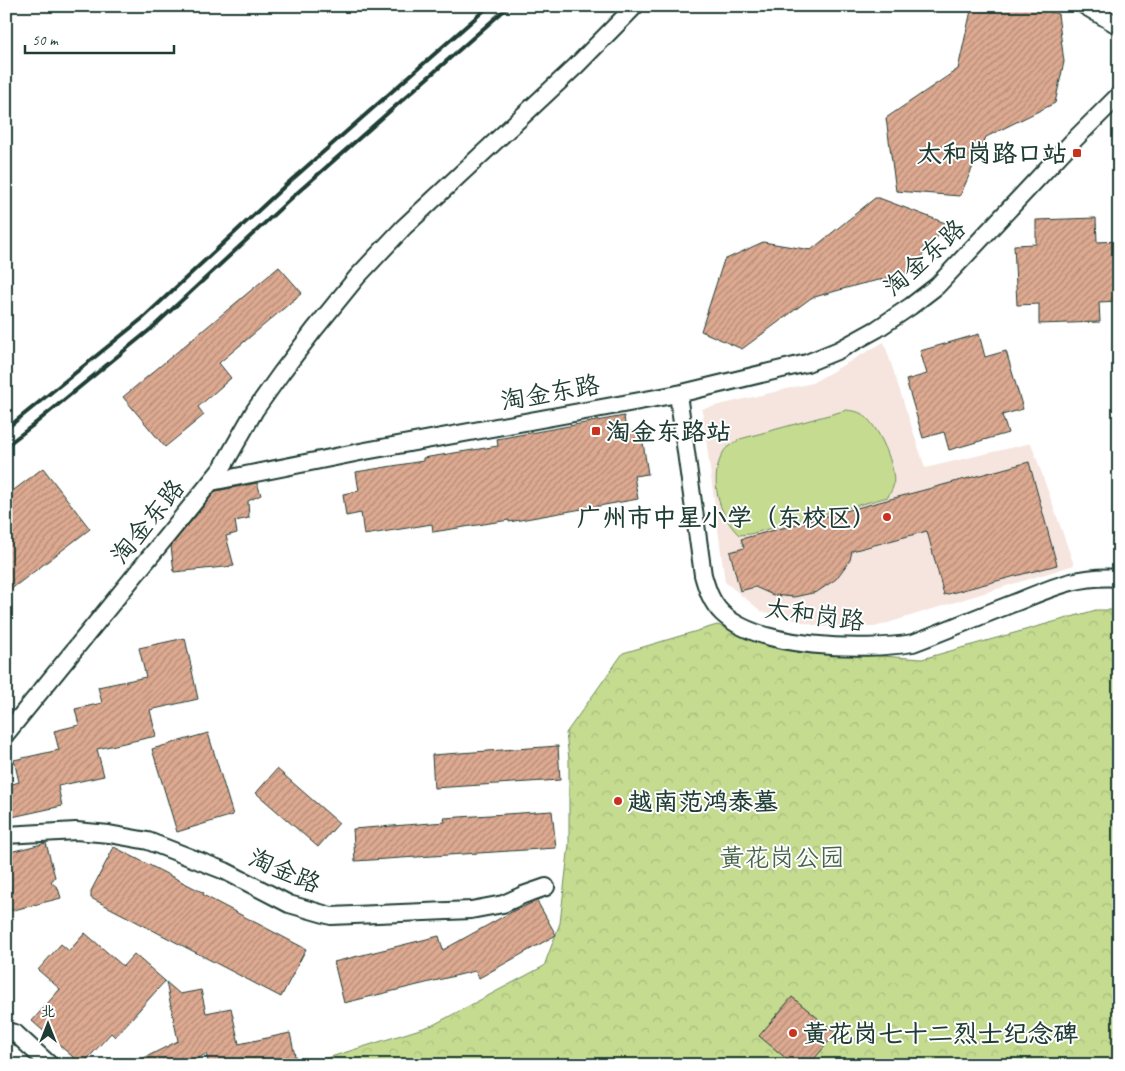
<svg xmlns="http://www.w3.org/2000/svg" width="1125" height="1071" font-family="Caveat,'LXGW WenKai TC',sans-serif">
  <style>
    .built { fill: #f5e5de }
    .park { fill: url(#park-crowns); stroke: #728c62 }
    .pitch { fill: #c4db90; stroke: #728c62 }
    .building { fill: url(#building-hatch); stroke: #1f3d34 }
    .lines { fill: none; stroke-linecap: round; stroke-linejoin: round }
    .minor-casing { stroke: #1f3d34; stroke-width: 20 }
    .minor { stroke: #fff; stroke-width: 16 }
    .rail { stroke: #1f3d34; stroke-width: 4 }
    .poi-dot { fill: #c8321e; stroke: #fff; stroke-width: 2 }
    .labels { text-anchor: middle; stroke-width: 4; stroke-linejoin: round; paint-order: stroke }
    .poi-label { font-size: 25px; font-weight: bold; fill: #1f3d34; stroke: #fff; text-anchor: start }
    .street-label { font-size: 25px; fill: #1f3d34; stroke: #fff }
    .park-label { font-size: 25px; fill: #48644b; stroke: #fff }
  </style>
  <defs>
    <pattern id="park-crowns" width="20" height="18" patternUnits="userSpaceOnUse" patternTransform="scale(1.25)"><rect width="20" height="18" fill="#c4db90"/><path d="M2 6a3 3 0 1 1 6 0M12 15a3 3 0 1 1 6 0" fill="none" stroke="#a8bd7d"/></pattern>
    <pattern id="building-hatch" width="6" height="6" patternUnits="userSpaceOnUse" patternTransform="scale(1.25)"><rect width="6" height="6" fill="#dda991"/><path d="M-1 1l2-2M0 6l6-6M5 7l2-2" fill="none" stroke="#b38b77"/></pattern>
  </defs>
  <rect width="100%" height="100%" fill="#fff"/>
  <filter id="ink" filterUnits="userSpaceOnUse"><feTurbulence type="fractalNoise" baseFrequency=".02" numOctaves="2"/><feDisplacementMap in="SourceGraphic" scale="10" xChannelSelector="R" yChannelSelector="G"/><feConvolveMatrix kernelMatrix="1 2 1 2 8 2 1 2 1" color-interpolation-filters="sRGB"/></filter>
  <g filter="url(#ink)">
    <path class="built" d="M 884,342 L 925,468 L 1031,443 L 1074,565 L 875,627 L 821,627 L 761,611 L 725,582 L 702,409 L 812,383 Z"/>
    <path class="park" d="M 1096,610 L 1119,610 L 1119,1065 L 305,1065 L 433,1025 L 544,966 L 560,923 L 569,844 L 569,759 L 566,733 L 623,653 L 717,625 L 802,650 L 922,659 Z"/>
    <path class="pitch" d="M 847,410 C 851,411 858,411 862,414 C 878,424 898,469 893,487 C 892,491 889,494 888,497 L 750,534 L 739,535 C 718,515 708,477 724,451 C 727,446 735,443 740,439 Z"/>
    <g class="building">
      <path d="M 972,6 L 1029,6 L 1058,14 L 1064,62 L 1055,103 L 986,137 L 960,196 L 896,191 L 886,118 L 958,69 Z"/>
      <path d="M 875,198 L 879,198 L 948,224 L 907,274 L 861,284 L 811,298 L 742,349 L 701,331 L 724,260 L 763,242 L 811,250 Z"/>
      <path d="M 1096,218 L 1097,242 L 1119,241 L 1119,301 L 1099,302 L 1100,322 L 1039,324 L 1039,304 L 1017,305 L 1014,245 L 1036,244 L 1036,220 Z"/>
      <path d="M 279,267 L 302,293 L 219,363 L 231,378 L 198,407 L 204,415 L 165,447 L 123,397 Z"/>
      <path d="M 979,334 L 985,357 L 1006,351 L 1023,409 L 1002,415 L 1008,433 L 949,450 L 944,432 L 923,438 L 906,380 L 927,374 L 920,351 Z"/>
      <path d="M 624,416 L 626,432 L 641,430 L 648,474 L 634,476 L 638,499 L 509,522 L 509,520 L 433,532 L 432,524 L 364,535 L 361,513 L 346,516 L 343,494 L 359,491 L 356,472 L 423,461 L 423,458 L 498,446 L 497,439 Z"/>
      <path d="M 1029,462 L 1057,565 L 944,595 L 927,531 L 852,551 L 850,560 L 836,579 L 817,592 L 794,597 L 773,595 L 755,587 L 740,591 L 730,552 L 744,548 L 741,539 Z"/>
      <path d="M 43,468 L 90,529 L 6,593 L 6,496 Z"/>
      <path d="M 257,483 L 261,495 L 248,501 L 249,518 L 235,521 L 237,533 L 226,536 L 234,566 L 174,572 L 171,546 L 216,491 Z"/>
      <path d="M 185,638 L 198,699 L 150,710 L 156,736 L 97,749 L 104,776 L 58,786 L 62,806 L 12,817 L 6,786 L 19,782 L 14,760 L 59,750 L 54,731 L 79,725 L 75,709 L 102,703 L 98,687 L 146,677 L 139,648 Z"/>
      <path d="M 208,733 L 233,815 L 177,832 L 152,749 Z"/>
      <path d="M 558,746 L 560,780 L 434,788 L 432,755 Z"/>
      <path d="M 277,769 L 339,823 L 318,847 L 256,793 Z"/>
      <path d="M 552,811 L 556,848 L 355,861 L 353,829 L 445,822 L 444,818 Z"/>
      <path d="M 46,843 L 55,877 L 51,882 L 58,888 L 61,898 L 6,912 L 6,853 Z"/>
      <path d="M 114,847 L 204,893 L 203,895 L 306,949 L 281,997 L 91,898 L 91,891 Z"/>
      <path d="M 537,901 L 556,935 L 479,978 L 475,971 L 344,1003 L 334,962 L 439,936 L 443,950 L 515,910 Z"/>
      <path d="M 85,933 L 123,966 L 134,954 L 165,981 L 115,1037 L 111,1033 L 82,1065 L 32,1021 L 60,989 L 38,970 L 61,944 L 69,951 Z"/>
      <path d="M 166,982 L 180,994 L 201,990 L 206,1013 L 231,1008 L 239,1044 L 290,1033 L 297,1065 L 209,1065 L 206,1054 L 185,1065 L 130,1065 L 178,1041 Z"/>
      <path d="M 792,997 L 836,1033 L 809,1065 L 794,1065 L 759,1036 Z"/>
    </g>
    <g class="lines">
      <g class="minor-casing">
        <g id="minor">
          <path d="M 1085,6 L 1119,26"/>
          <path d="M 678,394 L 703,575 C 707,589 711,602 722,613 C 759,649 864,651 913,643 C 947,630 980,616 1014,603 C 1052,588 1077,575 1119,578"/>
          <path d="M 211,482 L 365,451 L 678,394 L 807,363 L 839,350 L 877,329 L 911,306 L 937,286 L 1072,142 L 1119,95"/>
          <path d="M 6,734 L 222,468 L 255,410 L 282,372 L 314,330 L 357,277 L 404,227 L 576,66 L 635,6"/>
          <path d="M 6,835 L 76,831 L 109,834 L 148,841 L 225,871 L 289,904 L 331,916 L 471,910 L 503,904 L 523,895 L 546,887"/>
          <path d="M 6,1031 L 15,1033 L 50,1065"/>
        </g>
      </g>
      <use href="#minor" class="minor"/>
      <g class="rail">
        <path d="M 6,429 L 143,318 L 288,183 L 489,6"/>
        <path d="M 6,446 L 32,426 L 152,328 L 297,193 L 509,6"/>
      </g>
    </g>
  </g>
  <g class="poi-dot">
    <rect x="1072" y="148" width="10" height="10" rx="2.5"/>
    <rect x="591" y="426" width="10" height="10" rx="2.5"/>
    <circle cx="887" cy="517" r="5"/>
    <circle cx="618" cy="801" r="5"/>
    <circle cx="793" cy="1033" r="5"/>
  </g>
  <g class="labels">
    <g class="poi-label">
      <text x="1067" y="162" text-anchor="end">太和岗路口站</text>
      <text x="606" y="440">淘金东路站</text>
      <text x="877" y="526" text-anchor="end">广州市中星小学（东校区）</text>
      <text x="628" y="810">越南范鸿泰墓</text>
      <text x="803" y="1042">黄花岗七十二烈士纪念碑</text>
    </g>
    <g class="street-label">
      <text transform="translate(924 257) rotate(-42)" y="9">淘金东路</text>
      <text transform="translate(550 392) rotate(-10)" y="9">淘金东路</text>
      <text transform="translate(147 521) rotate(-51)" y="9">淘金东路</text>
      <text transform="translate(815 614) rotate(8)" y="9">太和岗路</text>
      <text transform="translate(285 870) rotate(23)" y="9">淘金路</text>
    </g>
    <g class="park-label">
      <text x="782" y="866">黄花岗公园</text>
    </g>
  </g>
  <rect width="1125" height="1071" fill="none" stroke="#fff" stroke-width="25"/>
  <rect x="12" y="12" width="1100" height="1046" fill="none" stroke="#1f3d34" stroke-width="2" filter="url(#ink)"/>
  <g transform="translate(48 1024)" stroke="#ffffff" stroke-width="4" paint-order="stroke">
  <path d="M0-4L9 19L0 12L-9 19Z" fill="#1f3d34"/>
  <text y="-8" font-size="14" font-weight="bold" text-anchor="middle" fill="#1f3d34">北</text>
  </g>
  <path d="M25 45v8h149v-8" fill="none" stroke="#1f3d34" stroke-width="2.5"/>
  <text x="32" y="45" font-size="15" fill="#1f3d34" stroke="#ffffff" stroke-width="4" paint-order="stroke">50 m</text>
</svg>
